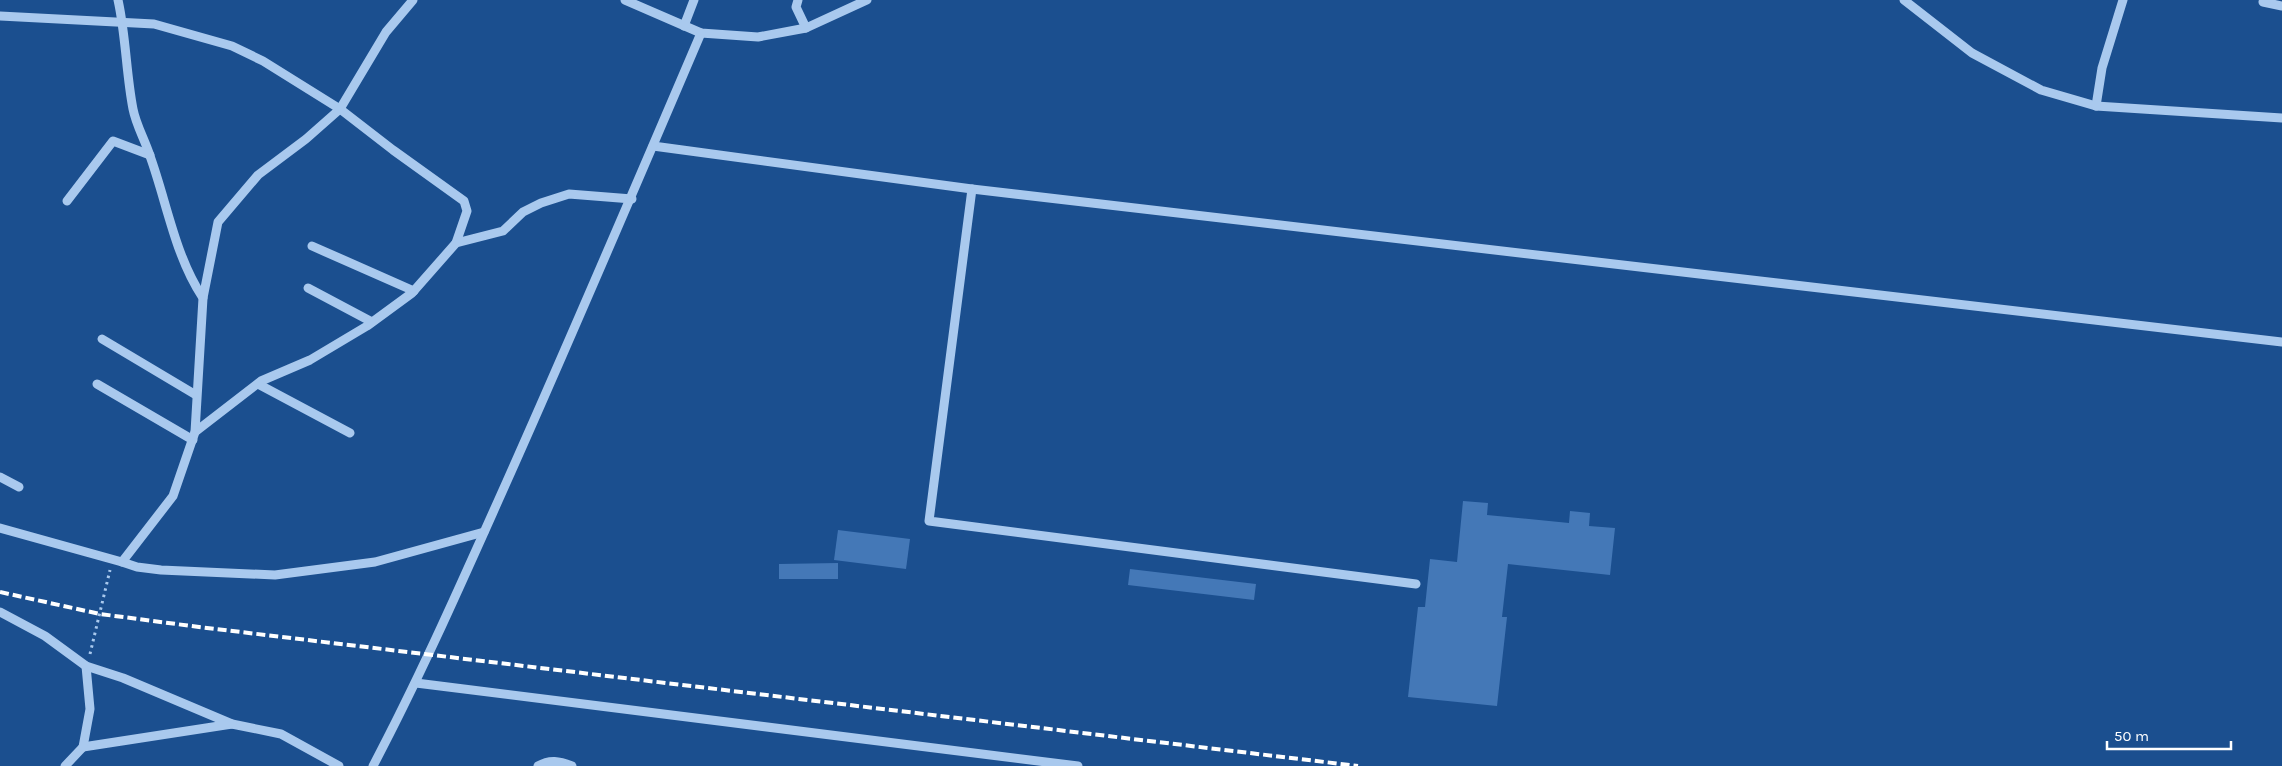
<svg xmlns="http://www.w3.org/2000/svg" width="2282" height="766" font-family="Karla,sans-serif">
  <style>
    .building { fill: #4478b7 }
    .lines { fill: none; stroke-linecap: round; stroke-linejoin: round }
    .path { stroke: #a9c9ee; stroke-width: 3; stroke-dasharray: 2.5 4; stroke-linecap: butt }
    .minor { stroke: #a9c9ee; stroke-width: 9 }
    .rail { stroke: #fff; stroke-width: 4; stroke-dasharray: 9 4; stroke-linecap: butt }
  </style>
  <rect width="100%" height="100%" fill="#1b4f8f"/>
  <g class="building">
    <path d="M 1463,501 L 1488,503 L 1487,515 L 1569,523 L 1570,511 L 1590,513 L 1589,526 L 1615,528 L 1610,575 L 1508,564 L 1502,617 L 1507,617 L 1497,706 L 1408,697 L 1418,607 L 1425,607 L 1430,559 L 1457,562 Z"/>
    <path d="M 838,530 L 910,539 L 906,569 L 834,560 Z"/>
    <path d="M 838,563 L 838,579 L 779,579 L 779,564 Z"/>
    <path d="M 1130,569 L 1256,584 L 1254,600 L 1128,585 Z"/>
  </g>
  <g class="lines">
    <path class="path" d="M 90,654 L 110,570"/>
    <g class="minor">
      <path d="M 625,0 L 701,33 L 758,37 L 806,28 L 867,0"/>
      <path d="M 798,0 L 796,7 L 806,28"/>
      <path d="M 1904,0 L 1972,53 L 2041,90 L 2096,106 L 2282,118"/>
      <path d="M 2263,2 L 2282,6"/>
      <path d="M 0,16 L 154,24 L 232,46 L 263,61 L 340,109 L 393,150 L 464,201 L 467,211 L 456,243"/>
      <path d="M 684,26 L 694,0"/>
      <path d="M 2096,106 L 2102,68 L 2123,0"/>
      <path d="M 653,146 L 972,189 L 2282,342"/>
      <path d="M 972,189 L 929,521 L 1416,584"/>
      <path d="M 67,201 L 113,141 L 150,155"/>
      <path d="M 312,246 L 414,291"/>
      <path d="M 308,288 L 372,322"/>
      <path d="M 203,298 L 218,222 L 258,175 L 306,139 L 340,109 L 386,32 L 413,0"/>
      <path d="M 102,339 L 196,395"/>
      <path d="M 97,384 L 193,440"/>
      <path d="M 258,384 L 350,433"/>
      <path d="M 195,432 L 261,381 L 310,360 L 367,326 L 412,293 L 456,243 L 503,231 L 523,212 L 541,203 L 569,194 L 632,199"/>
      <path d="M 0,477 L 19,487"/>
      <path d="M 0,528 L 122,562 L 173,496 L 195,432 L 203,298 C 175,256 167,203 150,156 C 145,140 136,125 133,109 C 126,73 126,36 118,0"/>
      <path d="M 122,562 L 137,567 L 161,570 L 275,575 L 375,562 L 484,532"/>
      <path d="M 0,612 L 45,636 L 86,666 L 123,678 L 232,724 L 281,734 L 339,766"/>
      <path d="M 416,683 L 1078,766"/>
      <path d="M 83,747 L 232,724"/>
      <path d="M 65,766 L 83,747 L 90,709 L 86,666"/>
      <path d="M 373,766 C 422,673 464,577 507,481 C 573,333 637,183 701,33"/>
      <path d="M 538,766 C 550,759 559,761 572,766"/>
    </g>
    <path class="rail" d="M 0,592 L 100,614 L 199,627 L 1358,766"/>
  </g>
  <path d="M2107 741v8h124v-8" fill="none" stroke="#ffffff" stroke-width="2.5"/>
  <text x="2114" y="741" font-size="15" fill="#ffffff" stroke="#1b4f8f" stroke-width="4" paint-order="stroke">50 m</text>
</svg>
